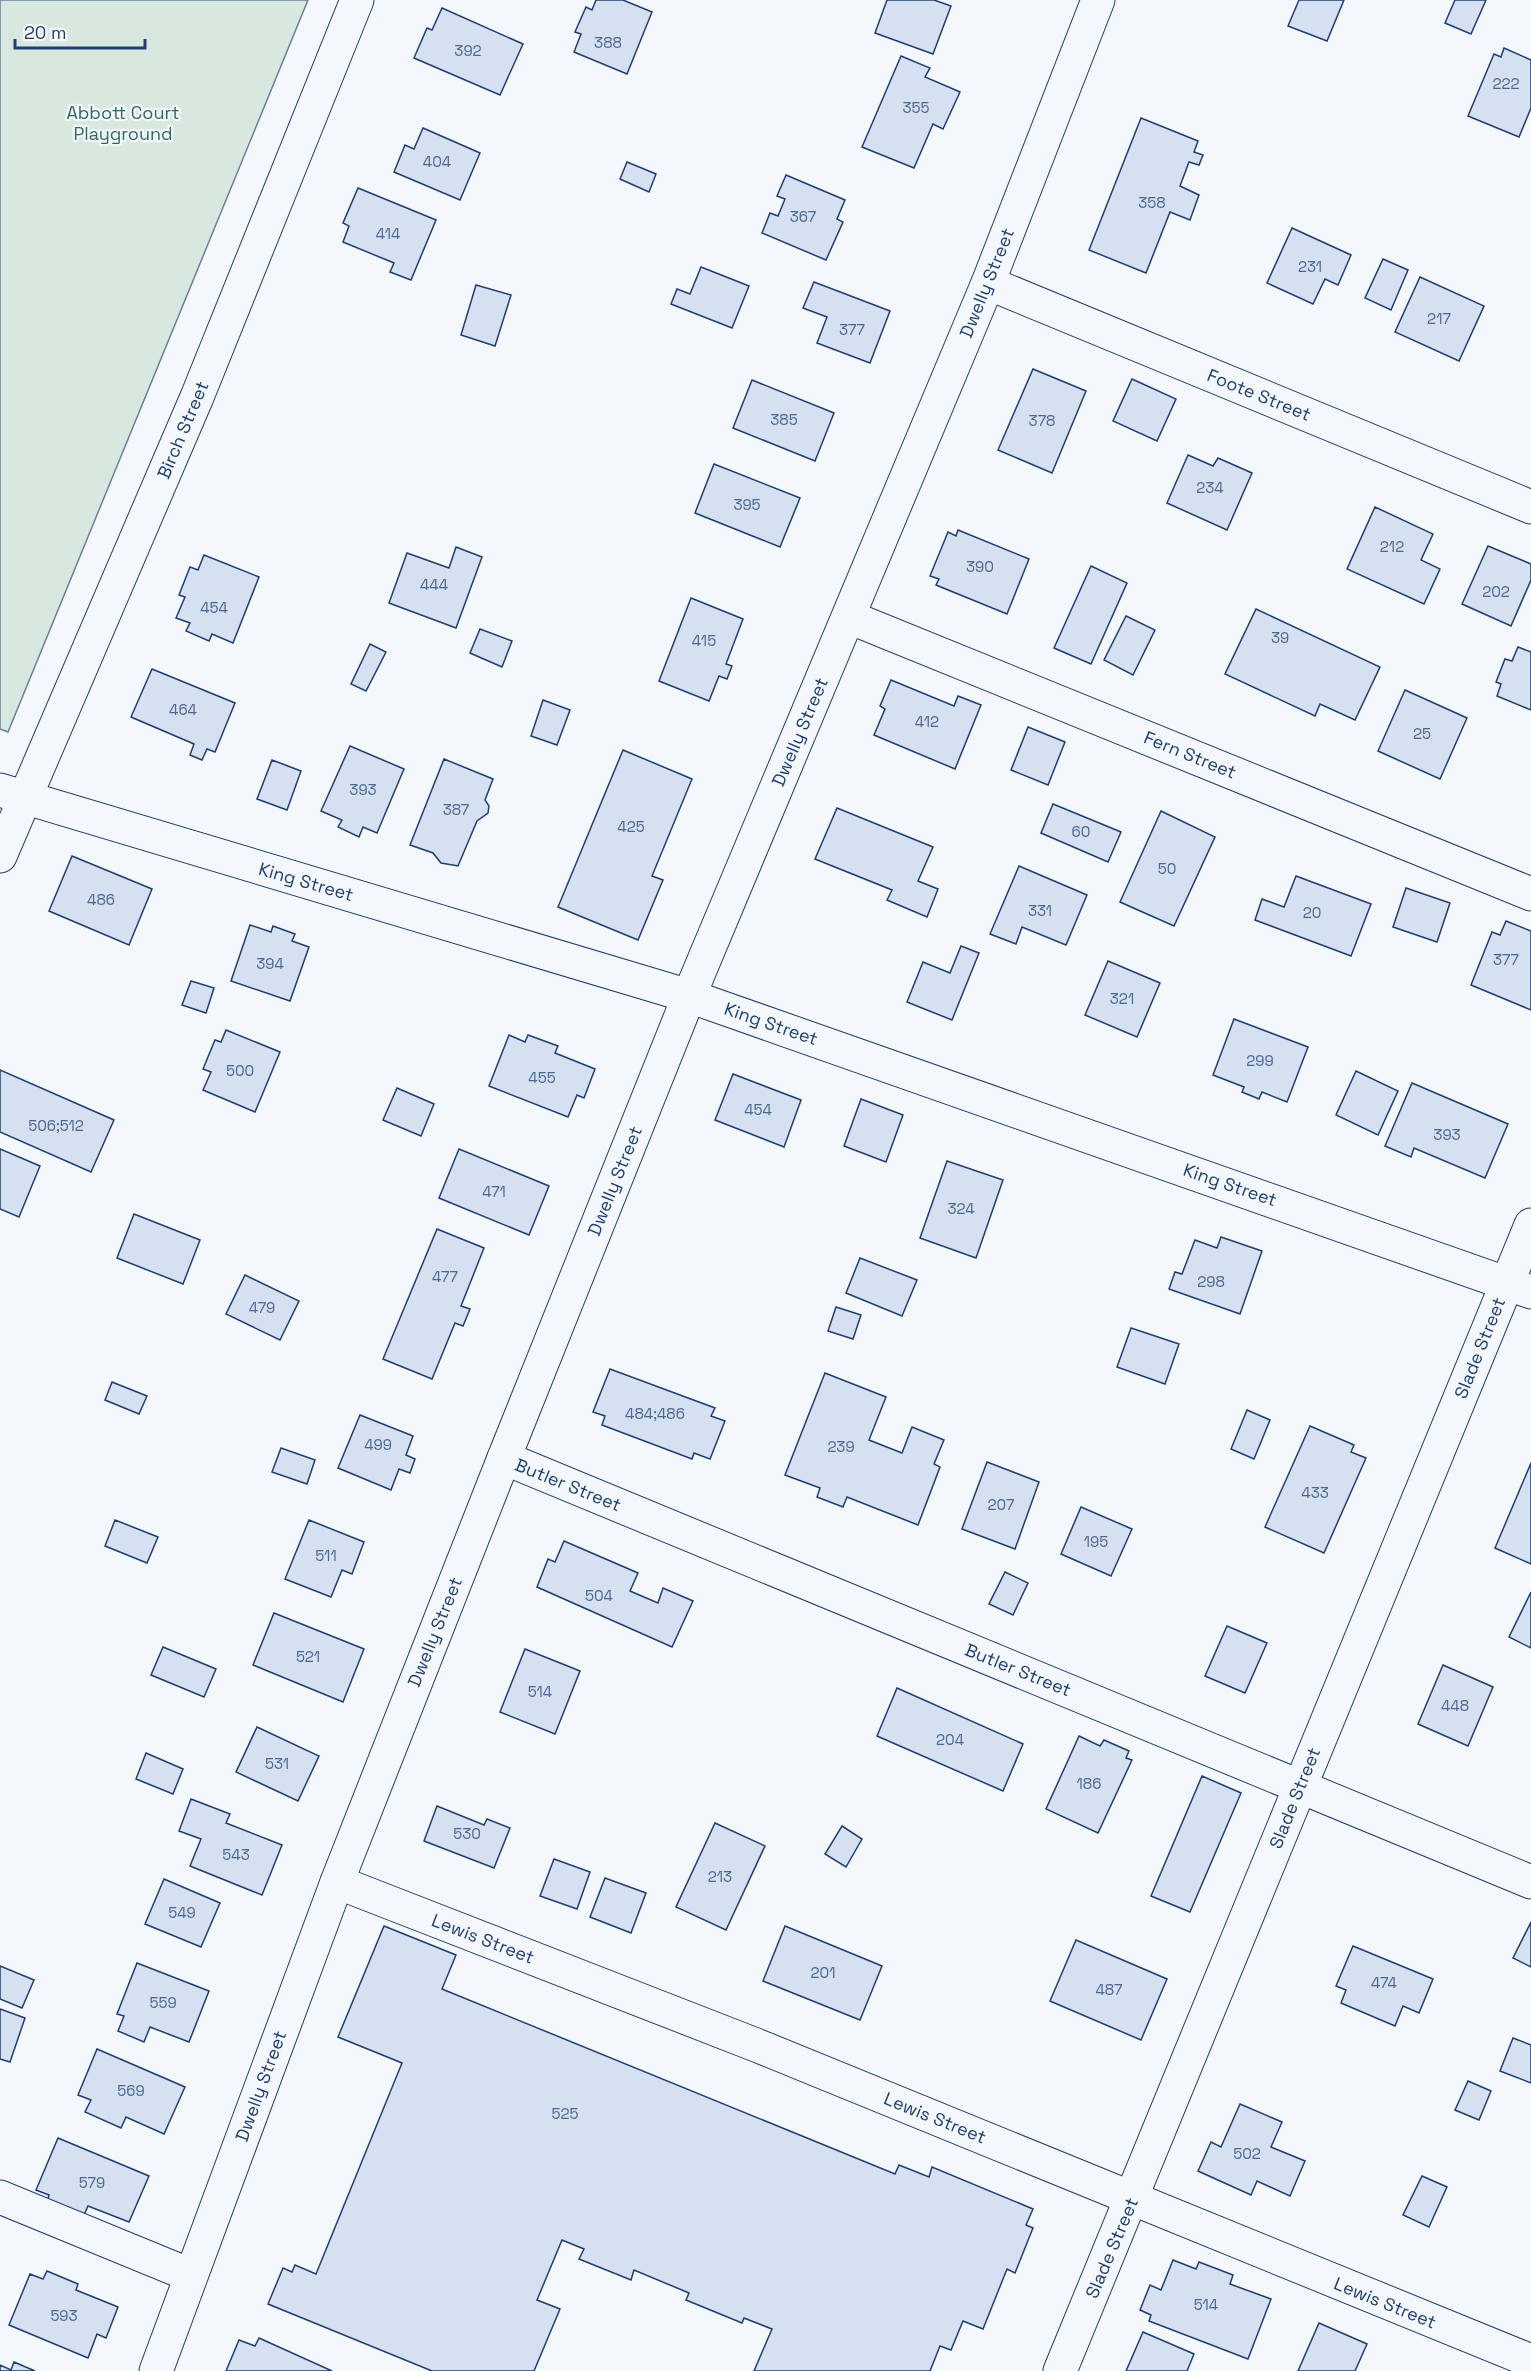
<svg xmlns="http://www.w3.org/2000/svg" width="1531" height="2371" font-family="'Space Grotesk',sans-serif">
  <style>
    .green { fill: #d7e8df; stroke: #687fa3; stroke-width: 1.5 }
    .building { fill: #d5e0f0; stroke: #1d3f73; stroke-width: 1.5 }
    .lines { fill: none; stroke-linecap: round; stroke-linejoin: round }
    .minor-casing { stroke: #1d3f73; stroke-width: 35 }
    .minor { stroke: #f4f7fb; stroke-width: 33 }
    .labels { text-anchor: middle; stroke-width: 4.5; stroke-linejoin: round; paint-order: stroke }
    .number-label { font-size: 15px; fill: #4b6792 }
    .park-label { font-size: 18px; fill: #2c6c60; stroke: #f4f7fb }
    .street-label { font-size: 18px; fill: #1d3f73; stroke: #f4f7fb }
  </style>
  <rect width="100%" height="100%" fill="#f4f7fb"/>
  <path class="green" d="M 0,0 L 308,0 L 8,732 L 0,729 Z"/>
  <g class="building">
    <path d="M 596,0 L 623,0 L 652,12 L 627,74 L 574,52 L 581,34 L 575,32 L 586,7 L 592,10 Z"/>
    <path d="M 887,0 L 934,0 L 951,6 L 933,54 L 875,33 Z"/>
    <path d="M 1299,0 L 1344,0 L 1327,41 L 1288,26 Z"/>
    <path d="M 1455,0 L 1486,0 L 1471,34 L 1445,23 Z"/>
    <path d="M 442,8 L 523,44 L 500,95 L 414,58 L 427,28 L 432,30 Z"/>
    <path d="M 1504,48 L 1531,60 L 1531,108 L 1519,137 L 1468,116 L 1494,54 L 1501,57 Z"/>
    <path d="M 901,56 L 930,68 L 925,77 L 960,92 L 943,129 L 933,124 L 914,168 L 862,147 Z"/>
    <path d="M 1141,118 L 1198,141 L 1194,152 L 1203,155 L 1199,165 L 1189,162 L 1180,186 L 1199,195 L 1190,220 L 1170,212 L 1146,273 L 1089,250 Z"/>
    <path d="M 423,128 L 480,153 L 460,200 L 394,172 L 405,145 L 414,149 Z"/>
    <path d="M 627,162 L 656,174 L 649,192 L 620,179 Z"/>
    <path d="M 786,175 L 845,200 L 837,219 L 843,222 L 826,260 L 762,233 L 770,213 L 778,216 L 785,199 L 777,196 Z"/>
    <path d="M 358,188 L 436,220 L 411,280 L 390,272 L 394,263 L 343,242 L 349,226 L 343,223 Z"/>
    <path d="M 1292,228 L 1351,255 L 1338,285 L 1325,279 L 1313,304 L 1267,283 Z"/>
    <path d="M 1383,259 L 1408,270 L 1391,310 L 1365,298 Z"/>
    <path d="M 701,267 L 749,286 L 732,328 L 671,304 L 677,289 L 690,294 Z"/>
    <path d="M 1420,277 L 1484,306 L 1459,361 L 1395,332 Z"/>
    <path d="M 814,282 L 890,311 L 870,363 L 817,343 L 827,317 L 803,308 Z"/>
    <path d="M 476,285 L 511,295 L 495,346 L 461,335 Z"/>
    <path d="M 1033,369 L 1086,391 L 1052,473 L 998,450 Z"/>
    <path d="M 1132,379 L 1176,399 L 1157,441 L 1113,421 Z"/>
    <path d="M 752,380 L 834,413 L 815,461 L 733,428 Z"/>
    <path d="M 1188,455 L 1213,466 L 1218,458 L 1252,473 L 1227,530 L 1167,503 Z"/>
    <path d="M 714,464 L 800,498 L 780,547 L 695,513 Z"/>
    <path d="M 1375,507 L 1433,534 L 1421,560 L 1440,569 L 1424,604 L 1347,569 Z"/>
    <path d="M 958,530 L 1029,559 L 1007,614 L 936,585 L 939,579 L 930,576 L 948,532 L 956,536 Z"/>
    <path d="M 1488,546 L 1531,564 L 1531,580 L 1511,626 L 1462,604 Z"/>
    <path d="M 456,547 L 482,557 L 456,628 L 389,603 L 407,553 L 449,568 Z"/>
    <path d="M 204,555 L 259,577 L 233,643 L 212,634 L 209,641 L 186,631 L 190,623 L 176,618 L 185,597 L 179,595 L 190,567 L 198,570 Z"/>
    <path d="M 1091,566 L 1127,583 L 1091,664 L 1054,648 Z"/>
    <path d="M 691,598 L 743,619 L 726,664 L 732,666 L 727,679 L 719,676 L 709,701 L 659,681 Z"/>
    <path d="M 1256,609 L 1380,667 L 1355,720 L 1320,704 L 1315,716 L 1225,674 Z"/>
    <path d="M 1126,616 L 1155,630 L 1133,675 L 1104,660 Z"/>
    <path d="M 480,629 L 512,641 L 502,667 L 470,653 Z"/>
    <path d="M 370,644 L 386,652 L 366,691 L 351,684 Z"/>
    <path d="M 1518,647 L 1531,652 L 1531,710 L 1497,696 L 1501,684 L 1496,682 L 1505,659 L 1512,661 Z"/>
    <path d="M 152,669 L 235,703 L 215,752 L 207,749 L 202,760 L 190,755 L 194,744 L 131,717 Z"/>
    <path d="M 891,680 L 954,706 L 958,696 L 981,705 L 955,769 L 874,735 L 885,709 L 880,706 Z"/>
    <path d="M 1405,690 L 1467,718 L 1440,779 L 1378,751 Z"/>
    <path d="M 543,700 L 570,710 L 557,745 L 531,736 Z"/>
    <path d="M 1028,727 L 1065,742 L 1048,785 L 1011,770 Z"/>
    <path d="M 350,746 L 404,769 L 377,833 L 363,827 L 359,837 L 338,827 L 342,820 L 321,811 Z"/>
    <path d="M 623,750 L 692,779 L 652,876 L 663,880 L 638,940 L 558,907 Z"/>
    <path d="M 444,759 L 493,779 L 485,800 L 489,806 L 488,813 L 477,821 L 458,866 L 441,863 L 433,853 L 410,845 Z"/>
    <path d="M 272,760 L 301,771 L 287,810 L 257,799 Z"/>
    <path d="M 1053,804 L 1121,832 L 1108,862 L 1041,833 Z"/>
    <path d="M 837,808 L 933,847 L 918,881 L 938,889 L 927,917 L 887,900 L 892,890 L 815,859 Z"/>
    <path d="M 1161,811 L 1215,837 L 1174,926 L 1120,902 Z"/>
    <path d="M 72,856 L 152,889 L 129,945 L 49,911 Z"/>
    <path d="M 1019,866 L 1087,895 L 1066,945 L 1022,927 L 1016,944 L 990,934 Z"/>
    <path d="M 1296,876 L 1371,904 L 1351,956 L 1255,920 L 1262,899 L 1284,907 Z"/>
    <path d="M 1406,888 L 1450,903 L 1437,942 L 1393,927 Z"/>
    <path d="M 1506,921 L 1531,931 L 1531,1010 L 1471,985 L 1492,932 L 1500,935 Z"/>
    <path d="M 250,925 L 271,932 L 273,926 L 295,934 L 292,941 L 309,947 L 290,1001 L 231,981 Z"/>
    <path d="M 961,946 L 979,953 L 952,1020 L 907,1002 L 923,962 L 950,973 Z"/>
    <path d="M 1108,961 L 1160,983 L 1137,1037 L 1085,1015 Z"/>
    <path d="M 191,981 L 214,988 L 206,1013 L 182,1005 Z"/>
    <path d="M 1234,1019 L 1308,1047 L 1287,1102 L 1262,1092 L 1259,1099 L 1242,1092 L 1244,1087 L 1213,1075 Z"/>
    <path d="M 226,1030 L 280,1052 L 255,1112 L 203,1090 L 211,1072 L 203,1069 L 215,1040 L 221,1042 Z"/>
    <path d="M 509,1035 L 525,1042 L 528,1035 L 558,1046 L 555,1053 L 595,1069 L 584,1098 L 577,1095 L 568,1117 L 489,1086 Z"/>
    <path d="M 0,1070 L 114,1120 L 91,1172 L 0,1132 Z"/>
    <path d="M 1356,1071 L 1398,1091 L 1378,1135 L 1336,1115 Z"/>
    <path d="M 733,1074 L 801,1100 L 784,1147 L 715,1120 Z"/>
    <path d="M 1412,1083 L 1508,1124 L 1485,1178 L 1414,1148 L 1411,1157 L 1385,1146 Z"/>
    <path d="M 397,1088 L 434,1104 L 421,1136 L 383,1120 Z"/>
    <path d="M 861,1099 L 903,1115 L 886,1162 L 844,1146 Z"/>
    <path d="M 0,1149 L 40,1166 L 19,1217 L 0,1209 Z"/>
    <path d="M 459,1149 L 549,1186 L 529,1235 L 439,1198 Z"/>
    <path d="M 947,1161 L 1003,1180 L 976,1258 L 920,1238 Z"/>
    <path d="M 134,1214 L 200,1240 L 183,1284 L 117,1258 Z"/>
    <path d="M 437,1229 L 484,1248 L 461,1306 L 470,1309 L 463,1326 L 455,1323 L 432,1379 L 383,1359 Z"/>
    <path d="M 1221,1237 L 1262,1251 L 1240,1314 L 1169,1289 L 1175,1272 L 1182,1274 L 1195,1240 L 1217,1248 Z"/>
    <path d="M 860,1258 L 917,1280 L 902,1316 L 846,1293 Z"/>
    <path d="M 245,1275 L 299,1301 L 280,1340 L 226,1314 Z"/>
    <path d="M 836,1307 L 861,1315 L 853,1339 L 828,1331 Z"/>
    <path d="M 1131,1328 L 1179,1344 L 1165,1384 L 1117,1367 Z"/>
    <path d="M 610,1369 L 715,1408 L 711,1416 L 725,1421 L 710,1459 L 694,1453 L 692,1459 L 602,1425 L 605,1416 L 593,1412 Z"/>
    <path d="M 825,1373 L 886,1397 L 869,1440 L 902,1453 L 912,1427 L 944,1440 L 934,1464 L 940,1467 L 918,1525 L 847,1497 L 843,1507 L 817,1497 L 820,1488 L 785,1475 Z"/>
    <path d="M 112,1382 L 147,1396 L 139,1414 L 105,1400 Z"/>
    <path d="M 1247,1410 L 1270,1420 L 1254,1459 L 1231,1449 Z"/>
    <path d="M 360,1415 L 413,1436 L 406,1455 L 415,1459 L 410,1473 L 399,1469 L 391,1490 L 338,1468 Z"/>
    <path d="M 1310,1426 L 1354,1445 L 1351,1452 L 1366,1458 L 1324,1553 L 1265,1527 Z"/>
    <path d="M 281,1448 L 315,1460 L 307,1484 L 272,1472 Z"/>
    <path d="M 987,1462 L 1039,1482 L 1015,1549 L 962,1529 Z"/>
    <path d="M 1531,1463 L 1531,1564 L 1495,1548 Z"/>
    <path d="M 1081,1507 L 1132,1529 L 1111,1576 L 1061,1554 Z"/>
    <path d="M 115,1520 L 158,1537 L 147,1563 L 105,1546 Z"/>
    <path d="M 309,1520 L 364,1542 L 352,1574 L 342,1570 L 331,1597 L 285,1579 Z"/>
    <path d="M 564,1541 L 638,1573 L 630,1591 L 658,1603 L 663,1588 L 693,1601 L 672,1647 L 537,1587 L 548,1559 L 555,1562 Z"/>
    <path d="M 1005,1572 L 1028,1583 L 1013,1615 L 989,1604 Z"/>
    <path d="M 1531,1592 L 1531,1648 L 1509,1637 Z"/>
    <path d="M 274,1613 L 364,1649 L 343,1702 L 253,1665 Z"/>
    <path d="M 1227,1626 L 1267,1643 L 1245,1693 L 1205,1676 Z"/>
    <path d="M 163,1647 L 216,1669 L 204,1697 L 151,1675 Z"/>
    <path d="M 525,1649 L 580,1671 L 555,1734 L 500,1712 Z"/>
    <path d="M 1443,1665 L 1493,1687 L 1468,1746 L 1418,1724 Z"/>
    <path d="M 897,1688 L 1023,1744 L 1003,1791 L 877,1736 Z"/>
    <path d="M 257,1727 L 319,1756 L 298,1801 L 236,1772 Z"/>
    <path d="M 1079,1736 L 1100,1746 L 1104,1740 L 1129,1751 L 1126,1758 L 1132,1760 L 1098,1833 L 1046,1809 Z"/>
    <path d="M 146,1753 L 183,1769 L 173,1794 L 136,1779 Z"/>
    <path d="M 1202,1776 L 1241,1793 L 1190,1912 L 1151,1896 Z"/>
    <path d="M 191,1799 L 230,1814 L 226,1823 L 282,1845 L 262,1895 L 190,1866 L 201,1839 L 179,1831 Z"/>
    <path d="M 437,1806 L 484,1825 L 487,1819 L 510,1828 L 494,1868 L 424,1841 Z"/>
    <path d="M 715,1823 L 765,1846 L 726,1930 L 676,1907 Z"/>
    <path d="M 842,1826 L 862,1839 L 846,1867 L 825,1854 Z"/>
    <path d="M 554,1859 L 590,1872 L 577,1909 L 540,1896 Z"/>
    <path d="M 605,1878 L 646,1893 L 631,1933 L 590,1917 Z"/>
    <path d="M 164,1879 L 220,1903 L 201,1947 L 145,1924 Z"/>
    <path d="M 1531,1922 L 1531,1967 L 1513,1958 Z"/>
    <path d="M 384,1926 L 456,1955 L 442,1989 L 895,2174 L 899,2165 L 929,2177 L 932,2167 L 1033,2209 L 1026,2225 L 1033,2228 L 1015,2273 L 1007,2269 L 983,2329 L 963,2321 L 951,2350 L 940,2346 L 930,2371 L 754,2371 L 772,2329 L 744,2318 L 742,2323 L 686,2300 L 689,2293 L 634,2270 L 631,2280 L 579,2259 L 584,2249 L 562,2240 L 537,2300 L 560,2309 L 534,2371 L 432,2371 L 268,2304 L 283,2268 L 292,2272 L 295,2265 L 316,2274 L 402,2063 L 338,2037 Z"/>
    <path d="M 785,1926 L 882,1966 L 860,2020 L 763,1981 Z"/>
    <path d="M 1076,1940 L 1167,1979 L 1141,2040 L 1050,2001 Z"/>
    <path d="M 1353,1946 L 1433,1979 L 1419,2013 L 1403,2006 L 1395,2026 L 1341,2003 L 1346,1990 L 1336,1986 Z"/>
    <path d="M 137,1963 L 209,1991 L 189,2042 L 150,2027 L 144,2042 L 118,2031 L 124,2016 L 117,2014 Z"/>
    <path d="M 0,1966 L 34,1980 L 22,2008 L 0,1999 Z"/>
    <path d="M 0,2009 L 25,2018 L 10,2062 L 0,2059 Z"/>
    <path d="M 1513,2038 L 1531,2045 L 1531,2083 L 1500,2071 Z"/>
    <path d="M 97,2049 L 185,2087 L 164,2134 L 126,2117 L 121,2128 L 85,2112 L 91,2100 L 78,2095 Z"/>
    <path d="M 1468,2081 L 1491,2091 L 1479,2120 L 1455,2110 Z"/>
    <path d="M 1240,2104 L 1282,2122 L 1271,2147 L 1305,2161 L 1290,2196 L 1257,2181 L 1251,2195 L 1198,2171 L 1211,2142 L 1221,2147 Z"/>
    <path d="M 58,2138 L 149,2176 L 129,2222 L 88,2206 L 83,2217 L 47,2202 L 49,2195 L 36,2190 Z"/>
    <path d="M 1422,2176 L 1447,2187 L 1429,2227 L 1403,2215 Z"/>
    <path d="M 1173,2260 L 1196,2269 L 1199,2262 L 1233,2275 L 1230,2284 L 1271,2299 L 1248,2359 L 1149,2321 L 1151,2315 L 1140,2310 L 1150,2285 L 1161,2290 Z"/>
    <path d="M 47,2271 L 78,2284 L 76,2290 L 118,2307 L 106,2338 L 97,2334 L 88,2358 L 9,2325 L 30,2274 L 43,2279 Z"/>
    <path d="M 1319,2323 L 1367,2344 L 1355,2371 L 1298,2371 Z"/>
    <path d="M 1143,2332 L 1194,2354 L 1187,2371 L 1126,2371 Z"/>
    <path d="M 259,2338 L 332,2371 L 226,2371 L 239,2340 L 255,2346 Z"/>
    <path d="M 14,2362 L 35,2371 L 0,2371 L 0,2365 L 11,2370 Z"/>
  </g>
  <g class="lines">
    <g class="minor-casing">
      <g id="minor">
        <path d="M 988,283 L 1531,507"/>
        <path d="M 849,617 L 1531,894"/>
        <path d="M 0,790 L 689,996 L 1531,1292"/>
        <path d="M 0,856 L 197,397 L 357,0"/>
        <path d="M 504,1458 L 1531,1882"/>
        <path d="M 337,1882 L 756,2045 L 1531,2361"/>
        <path d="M 0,2197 L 190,2275"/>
        <path d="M 156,2371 L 337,1882 L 504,1458 L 689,996 L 988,283 L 1098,0"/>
        <path d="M 1060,2371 L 1531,1225"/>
      </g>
    </g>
    <use href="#minor" class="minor"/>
  </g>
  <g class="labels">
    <g class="number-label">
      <text x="608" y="48">388</text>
      <text x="468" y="56">392</text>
      <text x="1506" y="89">222</text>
      <text x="916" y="113">355</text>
      <text x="437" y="167">404</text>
      <text x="1152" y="208">358</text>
      <text x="803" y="222">367</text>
      <text x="388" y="239">414</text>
      <text x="1310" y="272">231</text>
      <text x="1439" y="324">217</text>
      <text x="852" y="335">377</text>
      <text x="784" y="425">385</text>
      <text x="1042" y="426">378</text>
      <text x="1210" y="493">234</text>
      <text x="747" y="510">395</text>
      <text x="1392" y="552">212</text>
      <text x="980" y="572">390</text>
      <text x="434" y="590">444</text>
      <text x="1496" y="597">202</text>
      <text x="214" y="613">454</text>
      <text x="1280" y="643">39</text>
      <text x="704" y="646">415</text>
      <text x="183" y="715">464</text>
      <text x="927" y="727">412</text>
      <text x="1422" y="739">25</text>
      <text x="363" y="795">393</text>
      <text x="456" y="815">387</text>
      <text x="631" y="832">425</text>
      <text x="1081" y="837">60</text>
      <text x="1167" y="874">50</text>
      <text x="101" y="905">486</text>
      <text x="1040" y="916">331</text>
      <text x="1312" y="918">20</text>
      <text x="1506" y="965">377</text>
      <text x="270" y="969">394</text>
      <text x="1122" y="1004">321</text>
      <text x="1260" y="1066">299</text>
      <text x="240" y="1076">500</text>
      <text x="542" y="1083">455</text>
      <text x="758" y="1115">454</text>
      <text x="56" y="1131">506;512</text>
      <text x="1447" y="1140">393</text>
      <text x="494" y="1197">471</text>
      <text x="961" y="1214">324</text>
      <text x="445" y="1282">477</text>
      <text x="1211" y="1287">298</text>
      <text x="262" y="1313">479</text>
      <text x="655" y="1419">484;486</text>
      <text x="378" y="1450">499</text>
      <text x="841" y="1452">239</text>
      <text x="1315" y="1498">433</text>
      <text x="1001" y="1510">207</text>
      <text x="1096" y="1547">195</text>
      <text x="326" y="1561">511</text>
      <text x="599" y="1601">504</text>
      <text x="308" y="1662">521</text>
      <text x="540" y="1697">514</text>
      <text x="1455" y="1711">448</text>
      <text x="950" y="1745">204</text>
      <text x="277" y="1769">531</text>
      <text x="1089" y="1789">186</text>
      <text x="467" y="1839">530</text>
      <text x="236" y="1860">543</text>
      <text x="720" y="1882">213</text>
      <text x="182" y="1918">549</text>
      <text x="823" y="1978">201</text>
      <text x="1384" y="1988">474</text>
      <text x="1109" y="1995">487</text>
      <text x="163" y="2008">559</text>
      <text x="131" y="2096">569</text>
      <text x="565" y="2119">525</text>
      <text x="1247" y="2159">502</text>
      <text x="92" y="2188">579</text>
      <text x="1206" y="2310">514</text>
      <text x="64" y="2321">593</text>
    </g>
    <g class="park-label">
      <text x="123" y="119">Abbott Court<tspan x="123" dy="21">Playground</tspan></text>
    </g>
    <g class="street-label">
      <text transform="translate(987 283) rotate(-68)" y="6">Dwelly Street</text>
      <text transform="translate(1259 395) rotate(22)" y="6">Foote Street</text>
      <text transform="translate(183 430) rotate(-67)" y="6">Birch Street</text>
      <text transform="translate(800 732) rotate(-67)" y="6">Dwelly Street</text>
      <text transform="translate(1190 755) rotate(22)" y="6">Fern Street</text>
      <text transform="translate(306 882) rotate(16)" y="6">King Street</text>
      <text transform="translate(771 1024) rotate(19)" y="6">King Street</text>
      <text transform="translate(615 1181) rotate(-68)" y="6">Dwelly Street</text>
      <text transform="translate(1230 1185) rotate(19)" y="6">King Street</text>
      <text transform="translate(1480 1348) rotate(-68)" y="6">Slade Street</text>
      <text transform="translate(568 1485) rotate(22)" y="6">Butler Street</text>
      <text transform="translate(435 1632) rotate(-68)" y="6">Dwelly Street</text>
      <text transform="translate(1018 1670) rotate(22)" y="6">Butler Street</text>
      <text transform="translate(1295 1798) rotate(-68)" y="6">Slade Street</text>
      <text transform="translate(483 1939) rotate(21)" y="6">Lewis Street</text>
      <text transform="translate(261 2086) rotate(-70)" y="6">Dwelly Street</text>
      <text transform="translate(935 2118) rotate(22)" y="6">Lewis Street</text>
      <text transform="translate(1112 2248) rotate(-67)" y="6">Slade Street</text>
      <text transform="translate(1385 2303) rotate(22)" y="6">Lewis Street</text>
    </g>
  </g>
  <path d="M15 39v9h130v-9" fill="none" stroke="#1d3f73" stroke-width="3"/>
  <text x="24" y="39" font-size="18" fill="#1d3f73" stroke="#f4f7fb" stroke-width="4.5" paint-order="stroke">20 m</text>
</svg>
